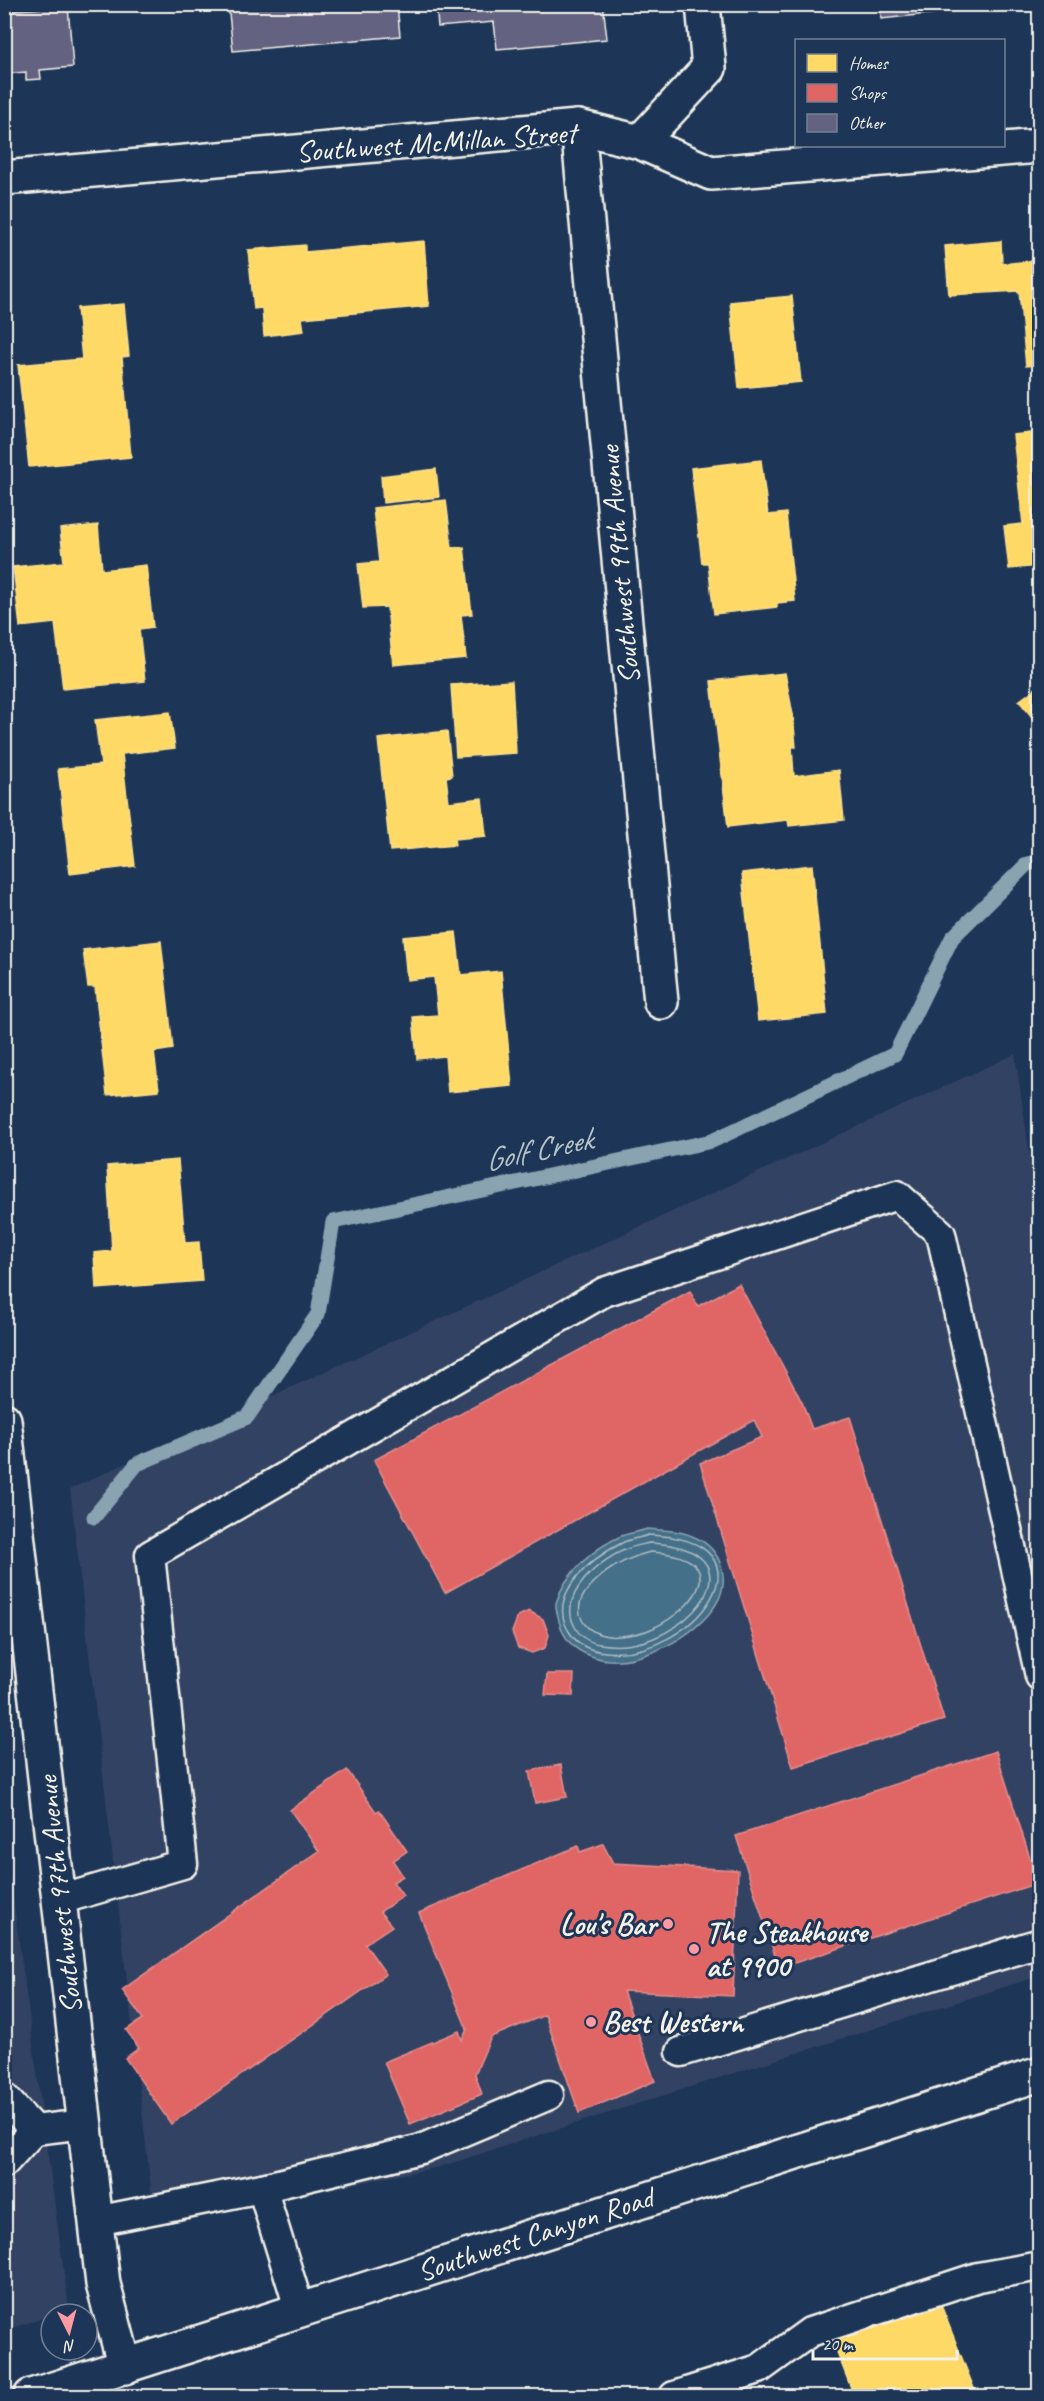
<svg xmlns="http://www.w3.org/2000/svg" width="1044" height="2401" font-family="Caveat,sans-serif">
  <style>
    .built { fill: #324264 }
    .water { fill: #446f8a; stroke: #8aa3b0; stroke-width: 1.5 }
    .homes { fill: #ffd966; stroke: #fce08d; stroke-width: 1.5 }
    .shops { fill: #e06666; stroke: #e6908d; stroke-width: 1.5 }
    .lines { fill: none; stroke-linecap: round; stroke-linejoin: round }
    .shore { stroke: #aebdc2; stroke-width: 1.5 }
    .stream { stroke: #8aa3b0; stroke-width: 15 }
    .building { fill: #646281; stroke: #f4f1e8; stroke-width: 1.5 }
    .lane-casing { stroke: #f4f1e8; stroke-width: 33 }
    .street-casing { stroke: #f4f1e8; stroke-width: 38 }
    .secondary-casing { stroke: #f4f1e8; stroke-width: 38 }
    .lane { stroke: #1d3557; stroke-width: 28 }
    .street { stroke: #1d3557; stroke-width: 33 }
    .secondary { stroke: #1d3557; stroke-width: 33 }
    .poi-dot { fill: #ff9aa2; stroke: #1d3557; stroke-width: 2 }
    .labels { text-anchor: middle; stroke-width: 6; stroke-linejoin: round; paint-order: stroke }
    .street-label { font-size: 30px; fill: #f4f1e8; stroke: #1d3557 }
    .poi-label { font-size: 30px; font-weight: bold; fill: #f4f1e8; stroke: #1d3557; text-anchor: start }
    .water-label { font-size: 32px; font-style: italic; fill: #b6c4c7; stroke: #1d3557 }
  </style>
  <rect width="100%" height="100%" fill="#1d3557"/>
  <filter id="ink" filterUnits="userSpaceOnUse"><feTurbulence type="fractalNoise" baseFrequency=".0167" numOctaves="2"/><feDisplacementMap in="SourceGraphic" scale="12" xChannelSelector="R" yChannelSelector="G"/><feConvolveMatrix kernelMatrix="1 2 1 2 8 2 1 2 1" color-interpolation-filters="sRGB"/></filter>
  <g filter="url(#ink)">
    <g class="built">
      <path d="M 1015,1054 L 1040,1225 L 1039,1976 L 439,2167 L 155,2224 L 70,1489 Z"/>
      <path d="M 4,1830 L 69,2310 L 5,2330 L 4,2330 Z"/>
    </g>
    <path class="water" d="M 647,1529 C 662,1530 678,1530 692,1536 C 723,1548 733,1583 712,1610 C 689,1641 629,1671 591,1656 C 574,1650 563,1638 559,1621 C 558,1615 555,1608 556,1603 C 564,1574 594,1548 621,1536 C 629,1533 639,1532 647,1529 Z"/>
    <g class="homes">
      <path d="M 424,241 L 429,306 L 302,318 L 304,331 L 264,336 L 262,308 L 254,309 L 248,250 L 305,245 L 305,252 Z"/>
      <path d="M 1001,241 L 1002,264 L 1040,260 L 1040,365 L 1026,366 L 1019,291 L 949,295 L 945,246 Z"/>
      <path d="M 792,296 L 801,382 L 739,388 L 730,302 Z"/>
      <path d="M 124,304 L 129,356 L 122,357 L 131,457 L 29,467 L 18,365 L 82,359 L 77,308 Z"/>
      <path d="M 1040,432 L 1040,574 L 1039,566 L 1009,569 L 1004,526 L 1023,524 L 1013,435 Z"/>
      <path d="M 761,460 L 768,515 L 786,513 L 795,601 L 777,603 L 777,607 L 714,614 L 708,563 L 702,563 L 691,468 Z"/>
      <path d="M 436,469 L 439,497 L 383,503 L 381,476 Z"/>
      <path d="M 446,500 L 452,548 L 464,547 L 472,614 L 461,615 L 466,658 L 393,665 L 387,607 L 363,608 L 358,564 L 379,562 L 373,508 Z"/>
      <path d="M 98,525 L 102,570 L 146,565 L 153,627 L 139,629 L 145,681 L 63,689 L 55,623 L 20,627 L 13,567 L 64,562 L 60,529 Z"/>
      <path d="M 785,673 L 793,715 L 796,747 L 792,747 L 794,776 L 839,770 L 844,820 L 789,826 L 788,820 L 728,827 L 711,681 Z"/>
      <path d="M 512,681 L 516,753 L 456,757 L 451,685 Z"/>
      <path d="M 1040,685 L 1040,727 L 1019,701 Z"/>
      <path d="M 170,712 L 175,748 L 122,754 L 135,866 L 70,874 L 58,769 L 101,765 L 95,720 Z"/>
      <path d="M 447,731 L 452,776 L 446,777 L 449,802 L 482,798 L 486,836 L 454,839 L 455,845 L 390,851 L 378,739 Z"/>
      <path d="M 812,865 L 827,1014 L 758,1021 L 742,873 Z"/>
      <path d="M 456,932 L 461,975 L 501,971 L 512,1086 L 448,1092 L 445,1056 L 417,1059 L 413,1017 L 438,1015 L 434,977 L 407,980 L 403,937 Z"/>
      <path d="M 161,941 L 173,1049 L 154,1052 L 159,1090 L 107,1095 L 95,987 L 88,987 L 83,950 Z"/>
      <path d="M 178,1160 L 185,1243 L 199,1242 L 202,1281 L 96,1289 L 94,1253 L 112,1251 L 107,1166 Z"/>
      <path d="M 939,2300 L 977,2396 L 844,2396 L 853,2393 L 833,2342 Z"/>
    </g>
    <g class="shops">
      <path d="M 739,1284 L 802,1402 L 812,1429 L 850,1417 L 944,1720 L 793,1767 L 700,1463 L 762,1437 L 754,1420 L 445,1593 L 374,1460 L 690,1291 L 698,1306 Z"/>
      <path d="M 529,1611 L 543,1619 L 549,1635 L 545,1648 L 532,1653 L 518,1648 L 512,1632 L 518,1616 Z"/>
      <path d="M 547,1674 L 574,1674 L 573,1696 L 545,1695 Z"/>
      <path d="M 996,1751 L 1038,1883 L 779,1968 L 736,1836 Z"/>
      <path d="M 561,1765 L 567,1797 L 535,1803 L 529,1771 Z"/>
      <path d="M 347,1770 L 376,1812 L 379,1810 L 407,1851 L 393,1861 L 403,1876 L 393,1882 L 403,1896 L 380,1912 L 392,1926 L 365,1944 L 386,1974 L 171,2124 L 125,2058 L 139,2048 L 126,2030 L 143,2019 L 122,1990 L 319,1851 L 290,1810 Z"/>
      <path d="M 603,1844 L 613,1863 L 738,1870 L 733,1996 L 623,1991 L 655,2081 L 579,2113 L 545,2015 L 491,2037 L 475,2074 L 482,2094 L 410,2124 L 384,2062 L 459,2031 L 462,2040 L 467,2029 L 419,1913 L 578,1846 L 580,1852 Z"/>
    </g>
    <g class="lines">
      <g class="shore">
        <path d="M 648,1535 C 785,1539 693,1661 606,1652 C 589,1651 577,1645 568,1630 C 547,1593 592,1558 622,1543 C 629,1539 640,1538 648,1535 Z"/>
        <path d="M 649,1543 C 741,1546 717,1611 654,1638 C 637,1645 618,1647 600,1644 C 589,1643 580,1636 575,1627 C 557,1595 600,1559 627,1549 C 634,1546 642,1545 649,1543 Z"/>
        <path d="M 650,1552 C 730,1555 702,1606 651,1629 C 641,1634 630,1635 620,1636 C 590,1640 566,1615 588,1589 C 604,1570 627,1558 650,1552 Z"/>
      </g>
      <path class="stream" d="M 94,1517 L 137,1464 L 247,1417 L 318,1314 L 333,1222 L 712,1141 L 895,1054 L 952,938 L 1027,864 L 1040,861"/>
    </g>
    <g class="building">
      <path d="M 228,4 L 397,4 L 400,36 L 233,51 Z"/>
      <path d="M 436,4 L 603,4 L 607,39 L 497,49 L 494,22 L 438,27 Z"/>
      <path d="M 880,4 L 975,4 L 975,9 L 881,19 Z"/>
      <path d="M 68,6 L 73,67 L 40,70 L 41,79 L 26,80 L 26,72 L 4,74 L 4,11 Z"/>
    </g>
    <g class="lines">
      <g class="lane-casing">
        <g id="lane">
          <path d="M 59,1900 L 183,1864 L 150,1555 L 604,1292 L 897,1195 L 941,1234 L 1040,1676"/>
          <path d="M 681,2052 L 1040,1943"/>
          <path d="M 4,2097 L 34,2130"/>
          <path d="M 4,2163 L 34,2130 L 85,2124"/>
          <path d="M 262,2188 L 421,2149 L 549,2095"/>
          <path d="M 96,2221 L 262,2188 L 300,2311"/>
          <path d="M 674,2396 L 759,2369 L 810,2332 L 978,2277 L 1040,2266"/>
        </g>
      </g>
      <g class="street-casing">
        <g id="street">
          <path d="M 578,127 L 661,1002"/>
          <path d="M 640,142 L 709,68 L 703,4"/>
          <path d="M 4,178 L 578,127 L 640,142 L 711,173 L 1040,146"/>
          <path d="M 4,1420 L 103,2284 L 125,2367"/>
        </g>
      </g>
      <g class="secondary-casing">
        <path id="secondary" d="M 31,2396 L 1040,2074"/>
      </g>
      <use href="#lane" class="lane"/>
      <use href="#street" class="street"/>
      <use href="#secondary" class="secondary"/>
    </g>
  </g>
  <g class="poi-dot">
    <circle cx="668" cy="1924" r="6"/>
    <circle cx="694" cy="1949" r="6"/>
    <circle cx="591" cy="2022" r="6"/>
  </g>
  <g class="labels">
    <g class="street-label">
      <text transform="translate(436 142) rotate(-4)" y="10">Southwest McMillan Street</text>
      <text transform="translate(619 565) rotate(-95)" y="10">Southwest 99th Avenue</text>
      <text transform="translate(59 1895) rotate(-96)" y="10">Southwest 97th Avenue</text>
      <text transform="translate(535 2234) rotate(-18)" y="10">Southwest Canyon Road</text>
    </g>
    <g class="poi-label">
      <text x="656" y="1934" text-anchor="end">Lou's Bar</text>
      <text x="706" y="1942">The Steakhouse<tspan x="706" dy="34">at 9900</tspan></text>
      <text x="603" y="2032">Best Western</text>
    </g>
    <g class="water-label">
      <text transform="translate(538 1149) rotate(-12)" y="11">Golf Creek</text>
    </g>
  </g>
  <rect width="1044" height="2401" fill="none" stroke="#1d3557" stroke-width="24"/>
  <rect x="12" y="12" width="1020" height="2377" fill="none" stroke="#f4f1e8" stroke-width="2" filter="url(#ink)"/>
  <rect x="795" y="39" width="210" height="108" fill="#1d3557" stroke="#738091" stroke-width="1.5"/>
  <rect x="807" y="54" width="30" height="18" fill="#ffd966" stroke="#738091" stroke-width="1.5"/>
  <text x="849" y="69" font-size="18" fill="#f4f1e8">Homes</text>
  <rect x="807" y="84" width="30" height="18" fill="#e06666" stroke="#738091" stroke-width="1.5"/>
  <text x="849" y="99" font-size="18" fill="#f4f1e8">Shops</text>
  <rect x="807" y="114" width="30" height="18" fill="#646281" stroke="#738091" stroke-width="1.5"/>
  <text x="849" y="129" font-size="18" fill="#f4f1e8">Other</text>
  <g transform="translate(69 2332) rotate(174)"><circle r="28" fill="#1d3557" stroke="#738091" stroke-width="1.5"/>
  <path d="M0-4.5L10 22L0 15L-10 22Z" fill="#ff9aa2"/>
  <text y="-9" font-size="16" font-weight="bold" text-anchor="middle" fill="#f4f1e8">N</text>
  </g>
  <path d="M813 2350v9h144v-9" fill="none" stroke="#f4f1e8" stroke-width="3"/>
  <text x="822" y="2350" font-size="18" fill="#f4f1e8" stroke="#1d3557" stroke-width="4.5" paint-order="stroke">20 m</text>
</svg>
